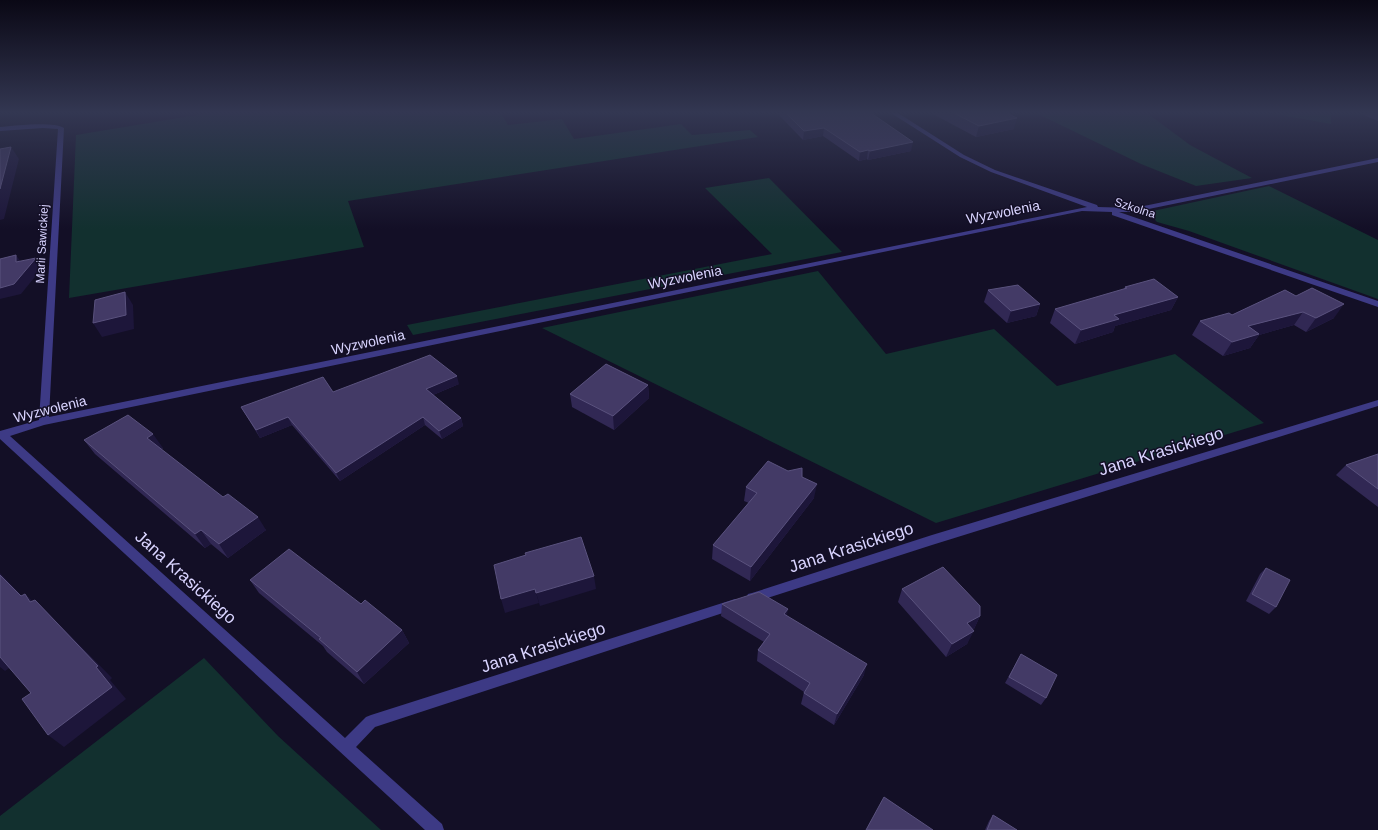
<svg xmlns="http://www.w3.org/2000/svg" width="1378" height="830" font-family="Arial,sans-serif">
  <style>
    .green { fill: #12302f }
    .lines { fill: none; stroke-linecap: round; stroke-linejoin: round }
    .minor { fill: #3d3a85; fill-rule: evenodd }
    .wall { fill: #312854 }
    .shaded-wall { fill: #1d163a }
    .building { fill: #433a66; stroke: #5a527e }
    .labels { text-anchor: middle; stroke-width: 3; stroke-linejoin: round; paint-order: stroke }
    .far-street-label { font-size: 12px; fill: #d9d4ff; stroke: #130f26 }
    .street-label { font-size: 14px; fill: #d9d4ff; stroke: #130f26 }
    .near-street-label { font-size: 17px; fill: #d9d4ff; stroke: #130f26 }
  </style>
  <rect width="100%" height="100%" fill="#130f26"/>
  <g class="green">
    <path d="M 209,113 L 501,113 L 508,125 L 562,119 L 574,139 L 681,124 L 692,135 L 750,130 L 758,137 L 348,201 L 364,247 L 69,298 L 76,135 Z"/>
    <path d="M 1036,113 L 1147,113 L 1190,145 L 1252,178 L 1196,186 L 1141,164 Z"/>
    <path d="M 1276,113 L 1331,113 L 1331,124 L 1281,115 Z"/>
    <path d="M 769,178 L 842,252 L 413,335 L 407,325 L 772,254 L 705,188 Z"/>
    <path d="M 1269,186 L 1378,240 L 1378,299 L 1189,231 L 1157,222 L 1148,212 Z"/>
    <path d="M 818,271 L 886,354 L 994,329 L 1057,386 L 1175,354 L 1264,423 L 936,523 L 542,328 Z"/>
    <path d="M 204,658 L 278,736 L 381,830 L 0,830 L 0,816 Z"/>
  </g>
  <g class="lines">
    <g class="minor">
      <path d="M 891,113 L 898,113 L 964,155 L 995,170 L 1097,205 L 1098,207 L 1134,208 L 1378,158 L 1378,162 L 1134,212 L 1119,212 L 1378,301 L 1378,307 L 1112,215 L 1112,212 L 1082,211 L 44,425 L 10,436 L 345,738 L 366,717 L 371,715 L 735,599 L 739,600 L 741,604 L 739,608 L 735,609 L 375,727 L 356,747 L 442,824 L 444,830 L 425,830 L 0,439 L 0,431 L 39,420 L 58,129 L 43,128 L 0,131 L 0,127 C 14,126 53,121 64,128 L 49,417 L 1087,207 L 991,172 L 960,157 Z"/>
      <path d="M 1378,400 L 1378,406 L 932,545 L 752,603 L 748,602 L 746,598 L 748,594 L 752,593 L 932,535 Z"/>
    </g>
  </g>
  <g class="wall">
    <path d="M 777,113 L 871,113 L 911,151 L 868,160 L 867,159 L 859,161 L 823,136 L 803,140 Z"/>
    <path d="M 931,113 L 1007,113 L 1014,129 L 976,137 Z"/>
    <path d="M 1359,113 L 1378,113 L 1378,121 Z"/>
    <path d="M 1125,287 L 1178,297 L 1171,310 L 1115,326 L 1113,332 L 1075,344 L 1050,323 L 1055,309 L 1123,290 Z"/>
    <path d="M 988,290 L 1040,304 L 1036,316 L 1007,323 L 984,302 Z"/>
    <path d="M 1285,290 L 1334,318 L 1306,332 L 1294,325 L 1259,335 L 1250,348 L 1223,356 L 1192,335 L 1200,321 L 1232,315 Z"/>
    <path d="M 459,384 L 433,395 L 461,418 L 463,426 L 442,439 L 425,425 L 340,481 L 292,425 L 260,438 L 241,407 L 333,392 Z"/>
    <path d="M 648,385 L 649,398 L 614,430 L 572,407 L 570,394 Z"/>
    <path d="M 84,440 L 163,448 L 161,450 L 266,530 L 228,558 L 211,544 L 205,548 L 95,454 Z"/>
    <path d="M 1378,454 L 1378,507 L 1336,475 L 1346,465 Z"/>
    <path d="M 802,477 L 814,498 L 750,581 L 712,559 L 713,545 L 749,503 L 744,501 L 746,487 Z"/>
    <path d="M 1266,568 L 1276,607 L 1269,614 L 1246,601 L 1260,574 Z"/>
    <path d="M 250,580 L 361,604 L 402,630 L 409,643 L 364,684 L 327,652 L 323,646 L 259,593 Z"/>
    <path d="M 902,589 L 980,616 L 974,629 L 973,629 L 967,644 L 946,657 L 898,602 Z"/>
    <path d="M 722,604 L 787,616 L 864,675 L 834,725 L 801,704 L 804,692 L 757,661 L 758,650 L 764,642 L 721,616 Z"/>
    <path d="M 1021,654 L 1046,698 L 1041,705 L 1005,683 Z"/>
    <path d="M 993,815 L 1017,830 L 985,830 L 989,821 Z"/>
  </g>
  <g class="shaded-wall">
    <path d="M 1017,118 L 1014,129 L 976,137 L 979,126 Z"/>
    <path d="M 824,128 L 823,136 L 803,140 L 804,131 Z"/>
    <path d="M 913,142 L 911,151 L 868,160 L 870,151 Z"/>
    <path d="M 11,147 L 19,159 L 4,219 L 0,220 L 0,189 Z"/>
    <path d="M 868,150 L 867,159 L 859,161 L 860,152 Z"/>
    <path d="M 16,255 L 23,265 L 16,262 Z"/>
    <path d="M 36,258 L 43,267 L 21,294 L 0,299 L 0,288 Z"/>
    <path d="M 125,292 L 133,305 L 134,329 L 102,337 L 93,323 Z"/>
    <path d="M 1178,297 L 1171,310 L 1115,326 L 1113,332 L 1075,344 L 1081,330 L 1114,315 Z"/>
    <path d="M 1040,304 L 1036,316 L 1007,323 L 1011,311 Z"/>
    <path d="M 1344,304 L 1334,318 L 1306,332 L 1316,318 Z"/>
    <path d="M 1303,312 L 1294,325 L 1259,335 L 1250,348 L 1223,356 L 1232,342 L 1248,326 Z"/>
    <path d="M 457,376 L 459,384 L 428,397 L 426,389 Z"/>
    <path d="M 648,385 L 649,398 L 614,430 L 613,416 Z"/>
    <path d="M 288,417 L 292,425 L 260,438 L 256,430 Z"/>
    <path d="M 423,417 L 425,425 L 340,481 L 336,473 Z"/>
    <path d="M 461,418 L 463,426 L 442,439 L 439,431 Z"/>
    <path d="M 153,434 L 163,448 L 156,452 L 147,438 Z"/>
    <path d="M 817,484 L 814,498 L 750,581 L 751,567 Z"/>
    <path d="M 258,517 L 266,530 L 228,558 L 219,544 Z"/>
    <path d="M 201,530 L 211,544 L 205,548 L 195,534 Z"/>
    <path d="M 0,573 L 35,610 L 0,575 Z"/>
    <path d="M 594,576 L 596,589 L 540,606 L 536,593 Z"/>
    <path d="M 535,589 L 539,603 L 505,613 L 501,599 Z"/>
    <path d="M 25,594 L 39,607 L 30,602 Z"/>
    <path d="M 35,600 L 49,614 L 112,678 L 110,680 L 126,699 L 64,747 L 48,735 Z"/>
    <path d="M 788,609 L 786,621 L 784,614 Z"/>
    <path d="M 980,616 L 974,629 L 961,636 L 967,623 Z"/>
    <path d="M 402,630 L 409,643 L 364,684 L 357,672 Z"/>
    <path d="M 974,631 L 967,644 L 946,657 L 952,644 Z"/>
    <path d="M 0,656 L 12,666 L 5,671 L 0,667 Z"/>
    <path d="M 867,664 L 864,675 L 834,725 L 837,714 Z"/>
  </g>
  <g class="building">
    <path d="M 786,113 L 871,113 L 913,142 L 870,151 L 868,150 L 860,152 L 824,128 L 804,131 Z"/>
    <path d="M 954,113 L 1007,113 L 1017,118 L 979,126 Z"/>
    <path d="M 11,147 L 0,189 L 0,149 Z"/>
    <path d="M 16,255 L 16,262 L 36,258 L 14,284 L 0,288 L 0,259 Z"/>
    <path d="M 1154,279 L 1178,297 L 1114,315 L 1119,319 L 1081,330 L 1055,309 L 1127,288 L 1125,287 Z"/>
    <path d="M 1018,285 L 1040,304 L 1011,311 L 988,290 Z"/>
    <path d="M 1312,288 L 1344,304 L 1316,318 L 1303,312 L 1248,326 L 1259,334 L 1232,342 L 1200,321 L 1229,313 L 1232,315 L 1285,290 L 1296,296 Z"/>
    <path d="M 125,292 L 126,315 L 93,323 L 95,300 Z"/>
    <path d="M 430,355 L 457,376 L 426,389 L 461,418 L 439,431 L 423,417 L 336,473 L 288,417 L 256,430 L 241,407 L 323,377 L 333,392 Z"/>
    <path d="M 606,364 L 648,385 L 613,416 L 570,394 Z"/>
    <path d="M 128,415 L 153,434 L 147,438 L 223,497 L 228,494 L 258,517 L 219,544 L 201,530 L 195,534 L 84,440 Z"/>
    <path d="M 1378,454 L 1378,489 L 1346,465 Z"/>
    <path d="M 768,461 L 788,471 L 802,468 L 802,477 L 817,484 L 751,567 L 713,545 L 757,493 L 746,487 Z"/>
    <path d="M 581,537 L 594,576 L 536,593 L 535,589 L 501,599 L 494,565 L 526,555 L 525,553 Z"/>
    <path d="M 289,549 L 361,604 L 365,600 L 402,630 L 357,672 L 319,639 L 321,638 L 250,580 Z"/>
    <path d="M 943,567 L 980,606 L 980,616 L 967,623 L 974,631 L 952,644 L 902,589 Z"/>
    <path d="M 1266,568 L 1290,580 L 1276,607 L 1252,594 Z"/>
    <path d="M 0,575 L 21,596 L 25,594 L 30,602 L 35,600 L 98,666 L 96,667 L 112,687 L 48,735 L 22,699 L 31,693 L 0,657 Z"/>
    <path d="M 759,592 L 788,609 L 784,614 L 867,664 L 837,714 L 804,693 L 810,683 L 758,650 L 770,634 L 722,604 Z"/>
    <path d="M 1021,654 L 1057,675 L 1046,698 L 1009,677 Z"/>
    <path d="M 884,797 L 933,830 L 866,830 Z"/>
    <path d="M 993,815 L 1017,830 L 987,830 Z"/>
  </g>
  <linearGradient id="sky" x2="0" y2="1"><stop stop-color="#0a0815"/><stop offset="0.49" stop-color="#333752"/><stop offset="1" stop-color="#333752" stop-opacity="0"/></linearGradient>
  <rect width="1378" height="229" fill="url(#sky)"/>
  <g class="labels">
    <g class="far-street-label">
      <text transform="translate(1135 208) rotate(18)" y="4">Szkolna</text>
      <text transform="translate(42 244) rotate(-87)" y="4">Marii Sawickiej</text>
    </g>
    <g class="street-label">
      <text transform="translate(1003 212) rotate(-11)" y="5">Wyzwolenia</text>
      <text transform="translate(685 277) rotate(-11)" y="5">Wyzwolenia</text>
      <text transform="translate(368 342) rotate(-12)" y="5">Wyzwolenia</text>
      <text transform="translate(50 409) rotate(-14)" y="5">Wyzwolenia</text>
    </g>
    <g class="near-street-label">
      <text transform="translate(1161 451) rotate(-17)" y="6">Jana Krasickiego</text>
      <text transform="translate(851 547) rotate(-18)" y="6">Jana Krasickiego</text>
      <text transform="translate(186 577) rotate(42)" y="6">Jana Krasickiego</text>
      <text transform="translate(543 647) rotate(-18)" y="6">Jana Krasickiego</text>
    </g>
  </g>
</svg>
